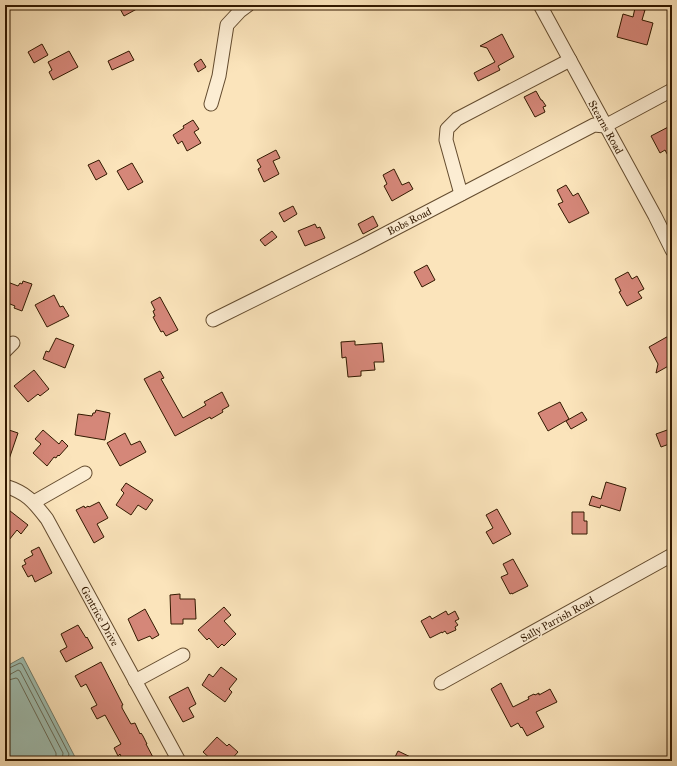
<svg xmlns="http://www.w3.org/2000/svg" width="677" height="766" font-family="'IM FELL Great Primer',serif">
  <style>
    .water { fill: #9fbeb1; stroke: #737c6a }
    .lines { fill: none; stroke-linecap: round; stroke-linejoin: round }
    .shore { stroke: #686c58; stroke-width: 1 }
    .building { fill: #d58779; stroke: #321900 }
    .minor-casing { stroke: #644c2f; stroke-width: 15 }
    .minor { stroke: #fcedd3; stroke-width: 13 }
    .labels { text-anchor: middle; stroke-width: 3.5; stroke-linejoin: round; paint-order: stroke }
    .street-label { font-size: 11px; fill: #321900; stroke: #fcedd3 }
  </style>
  <rect width="100%" height="100%" fill="#fbe4bb"/>
  <filter id="stains"><feTurbulence type="fractalNoise" baseFrequency=".005" numOctaves="4"/><feColorMatrix values="0 0 0 0 .2 0 0 0 0 .09 0 0 0 0 .02 0 0 0 .5 -.17"/></filter>
  <radialGradient id="worn" r=".72"><stop offset=".6" stop-color="#630" stop-opacity="0"/><stop offset="1" stop-color="#630" stop-opacity=".3"/></radialGradient>
  <path class="water" d="M 23,657 L 75,757 L 67,761 L 5,761 L 5,667 Z"/>
  <g class="lines">
    <g class="shore">
      <path d="M 5,670 L 20,663 L 22,664 L 69,754 L 67,761"/>
      <path d="M 5,675 L 9,675 L 18,670 L 20,671 L 63,753 L 62,761"/>
      <path d="M 5,681 L 16,678 L 18,679 L 56,753 L 56,761"/>
    </g>
  </g>
  <g class="building">
    <path d="M 118,5 L 144,5 L 124,16 Z"/>
    <path d="M 635,8 L 645,10 L 642,20 L 653,23 L 647,45 L 617,37 L 623,14 L 633,17 Z"/>
    <path d="M 502,34 L 514,57 L 498,66 L 500,70 L 478,81 L 474,73 L 495,62 L 487,48 L 480,46 Z"/>
    <path d="M 42,44 L 48,55 L 34,63 L 28,52 Z"/>
    <path d="M 69,51 L 78,67 L 53,80 L 49,72 L 52,70 L 48,62 Z"/>
    <path d="M 129,51 L 134,60 L 112,70 L 108,61 Z"/>
    <path d="M 201,59 L 206,67 L 198,72 L 194,64 Z"/>
    <path d="M 536,91 L 541,100 L 542,100 L 546,106 L 543,107 L 545,112 L 535,117 L 524,97 Z"/>
    <path d="M 193,120 L 199,129 L 194,132 L 201,143 L 187,151 L 182,141 L 178,144 L 173,135 L 184,128 L 183,126 Z"/>
    <path d="M 672,125 L 672,163 L 665,150 L 660,153 L 651,136 Z"/>
    <path d="M 276,150 L 280,158 L 273,161 L 279,174 L 264,182 L 258,169 L 261,167 L 257,160 Z"/>
    <path d="M 99,160 L 107,174 L 96,180 L 88,165 Z"/>
    <path d="M 132,163 L 143,182 L 128,190 L 117,171 Z"/>
    <path d="M 394,169 L 402,185 L 409,182 L 413,189 L 392,201 L 384,186 L 387,184 L 383,175 Z"/>
    <path d="M 566,185 L 573,196 L 578,193 L 589,213 L 569,223 L 558,204 L 563,202 L 557,190 Z"/>
    <path d="M 293,206 L 297,214 L 284,222 L 279,213 Z"/>
    <path d="M 373,216 L 378,226 L 363,234 L 358,224 Z"/>
    <path d="M 315,224 L 317,228 L 320,227 L 325,238 L 305,246 L 298,231 Z"/>
    <path d="M 272,231 L 277,237 L 265,246 L 260,240 Z"/>
    <path d="M 427,265 L 435,280 L 422,287 L 414,272 Z"/>
    <path d="M 628,272 L 632,279 L 637,276 L 644,289 L 638,292 L 642,298 L 627,306 L 619,292 L 621,291 L 615,279 Z"/>
    <path d="M 5,281 L 18,286 L 20,283 L 22,284 L 23,281 L 32,284 L 22,311 L 14,308 L 15,306 L 5,302 Z"/>
    <path d="M 54,295 L 60,307 L 63,306 L 69,316 L 47,327 L 35,305 Z"/>
    <path d="M 160,297 L 178,330 L 166,336 L 163,331 L 161,332 L 153,317 L 155,316 L 153,311 L 155,310 L 151,302 Z"/>
    <path d="M 672,334 L 672,364 L 656,373 L 658,364 L 649,347 Z"/>
    <path d="M 56,338 L 74,345 L 65,368 L 43,359 L 46,351 L 49,352 Z"/>
    <path d="M 355,341 L 355,345 L 382,343 L 384,362 L 374,362 L 375,370 L 361,371 L 361,376 L 348,377 L 346,357 L 342,358 L 341,342 Z"/>
    <path d="M 34,370 L 49,389 L 40,396 L 38,394 L 28,402 L 14,386 Z"/>
    <path d="M 160,371 L 164,378 L 161,379 L 183,418 L 206,405 L 204,402 L 222,392 L 229,406 L 222,410 L 223,412 L 211,419 L 210,417 L 175,436 L 144,379 Z"/>
    <path d="M 560,402 L 569,419 L 548,431 L 538,413 Z"/>
    <path d="M 96,410 L 110,413 L 105,440 L 75,435 L 78,414 L 92,416 L 93,413 L 95,413 Z"/>
    <path d="M 582,412 L 587,420 L 571,429 L 566,421 Z"/>
    <path d="M 670,429 L 672,435 L 672,443 L 661,447 L 656,434 Z"/>
    <path d="M 9,430 L 18,433 L 6,468 L 5,468 L 5,434 L 8,435 Z"/>
    <path d="M 43,430 L 59,444 L 62,440 L 68,446 L 59,456 L 58,455 L 56,458 L 54,457 L 47,466 L 33,453 L 41,444 L 35,439 Z"/>
    <path d="M 125,433 L 131,445 L 140,441 L 146,452 L 120,466 L 107,443 Z"/>
    <path d="M 606,482 L 626,488 L 620,511 L 601,505 L 600,508 L 589,505 L 592,496 L 601,499 Z"/>
    <path d="M 126,483 L 153,500 L 146,510 L 138,505 L 131,515 L 116,505 L 124,493 L 121,490 Z"/>
    <path d="M 99,502 L 108,518 L 97,524 L 104,537 L 94,543 L 76,510 L 84,506 L 85,508 L 88,506 L 89,507 Z"/>
    <path d="M 5,507 L 28,525 L 21,534 L 17,530 L 5,545 Z"/>
    <path d="M 497,509 L 511,534 L 493,544 L 486,532 L 493,528 L 486,515 Z"/>
    <path d="M 572,512 L 584,512 L 584,521 L 587,521 L 587,534 L 572,534 Z"/>
    <path d="M 39,547 L 52,573 L 35,582 L 32,575 L 28,577 L 22,566 L 26,564 L 24,560 L 33,555 L 31,551 Z"/>
    <path d="M 513,559 L 528,586 L 512,594 L 512,593 L 510,594 L 501,577 L 508,574 L 503,564 Z"/>
    <path d="M 180,594 L 180,599 L 195,599 L 196,619 L 183,619 L 183,624 L 171,624 L 170,595 Z"/>
    <path d="M 224,607 L 231,615 L 224,621 L 236,634 L 224,646 L 222,644 L 218,648 L 209,638 L 207,640 L 198,630 Z"/>
    <path d="M 145,609 L 159,635 L 152,639 L 150,636 L 138,641 L 128,619 Z"/>
    <path d="M 446,611 L 448,615 L 455,611 L 459,619 L 455,621 L 458,625 L 455,627 L 456,630 L 447,634 L 445,631 L 442,633 L 442,632 L 430,638 L 421,621 L 430,616 L 432,619 Z"/>
    <path d="M 78,625 L 86,638 L 87,637 L 93,648 L 66,662 L 60,651 L 67,647 L 61,634 Z"/>
    <path d="M 101,662 L 123,705 L 122,705 L 122,708 L 131,724 L 135,723 L 140,734 L 141,733 L 143,736 L 147,744 L 146,744 L 155,761 L 123,761 L 120,754 L 118,756 L 114,748 L 121,744 L 105,715 L 97,719 L 91,708 L 97,705 L 86,684 L 81,687 L 75,676 Z"/>
    <path d="M 221,667 L 237,679 L 229,689 L 232,692 L 225,702 L 202,685 L 209,674 L 213,677 Z"/>
    <path d="M 501,683 L 513,707 L 529,699 L 528,697 L 534,694 L 535,695 L 539,693 L 539,695 L 550,689 L 557,702 L 536,712 L 544,727 L 527,736 L 522,727 L 521,728 L 518,723 L 511,727 L 491,689 Z"/>
    <path d="M 188,687 L 196,704 L 189,708 L 194,717 L 183,722 L 169,697 Z"/>
    <path d="M 217,737 L 227,746 L 229,744 L 238,752 L 230,761 L 213,761 L 203,752 Z"/>
    <path d="M 398,751 L 419,761 L 393,761 Z"/>
  </g>
  <g class="lines">
    <g class="minor-casing">
      <g id="minor">
        <path d="M 540,5 L 655,216 L 672,250"/>
        <path d="M 211,104 L 219,76 L 227,25 L 240,11 L 248,5"/>
        <path d="M 461,194 L 446,140 L 447,129 L 457,119 L 570,60"/>
        <path d="M 213,320 L 360,247 L 594,125 L 605,126 L 672,90"/>
        <path d="M 5,351 L 13,343"/>
        <path d="M 5,486 C 27,493 33,501 47,519 L 179,761"/>
        <path d="M 34,502 L 85,473"/>
        <path d="M 135,681 L 183,655"/>
        <path d="M 441,683 L 672,555"/>
      </g>
    </g>
    <use href="#minor" class="minor"/>
  </g>
  <g class="labels">
    <g class="street-label">
      <text transform="translate(606 127) rotate(61)" y="4">Stearns Road</text>
      <text transform="translate(409 221) rotate(-27)" y="4">Bobs Road</text>
      <text transform="translate(100 616) rotate(61)" y="4">Gentrice Drive</text>
      <text transform="translate(557 619) rotate(-29)" y="4">Sally Parrish Road</text>
    </g>
  </g>
  <rect width="677" height="766" fill="none" stroke="#fbe4bb" stroke-width="20"/>
  <rect x="6" y="6" width="665" height="754" fill="none" stroke="#321900" stroke-width="2"/>
  <rect x="10" y="10" width="657" height="746" fill="none" stroke="#321900"/>
  <rect width="100%" height="100%" filter="url(#stains)"/>
  <rect width="100%" height="100%" fill="url(#worn)"/>
</svg>
